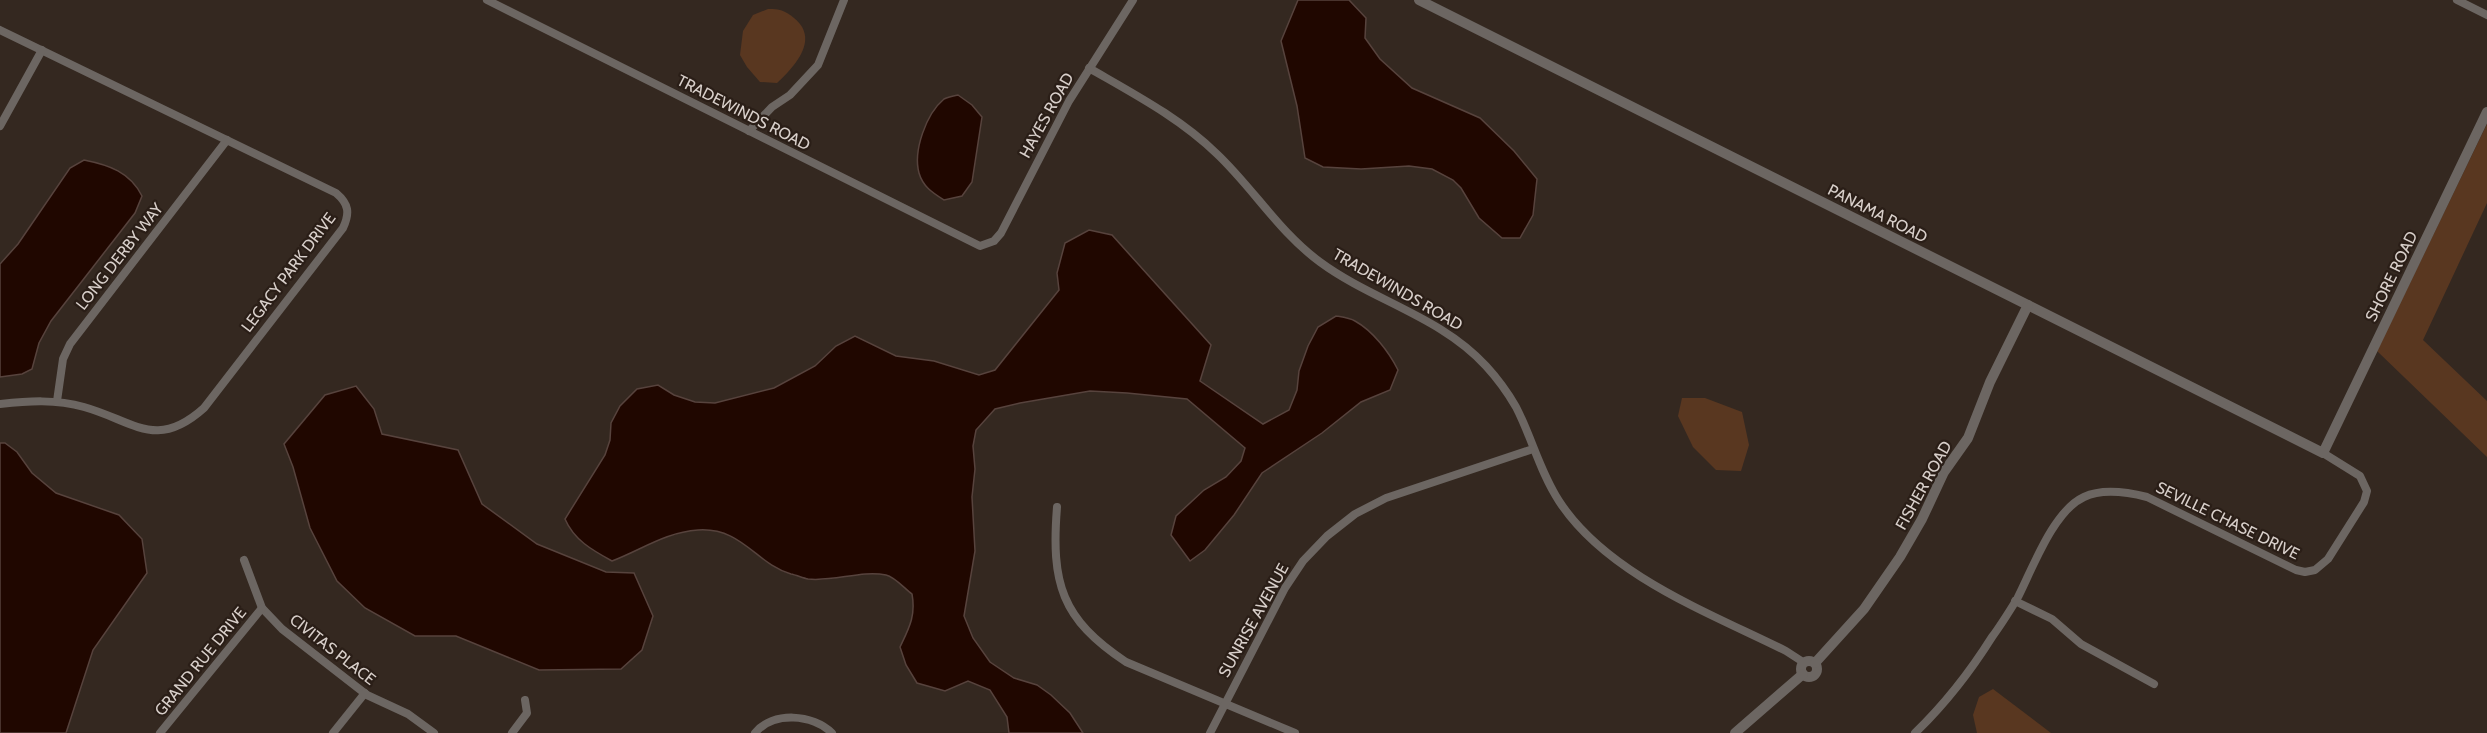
<svg xmlns="http://www.w3.org/2000/svg" width="2487" height="733" font-family="Cabin,sans-serif">
  <style>
    .green { fill: #593720 }
    .water { fill: #200700; stroke: #57433d; stroke-width: 1.5 }
    .lines { fill: none; stroke-linecap: round; stroke-linejoin: round }
    .minor { stroke: #6c6662; stroke-width: 8 }
    .tertiary { stroke: #6c6662; stroke-width: 10 }
    .labels { text-anchor: middle; stroke-width: 4.5; stroke-linejoin: round; paint-order: stroke }
    .street-label { font-size: 16px; fill: #d8cfca; stroke: #2a1e17 }
  </style>
  <rect width="100%" height="100%" fill="#342820"/>
  <g class="green">
    <path d="M 768,9 C 780,9 784,10 794,18 C 820,39 795,66 777,83 L 760,82 L 747,67 L 740,55 L 743,31 L 753,15 Z"/>
    <path d="M 2487,124 L 2487,203 L 2423,340 L 2487,401 L 2487,457 L 2377,351 Z"/>
    <path d="M 1682,398 L 1705,398 L 1742,412 L 1749,445 L 1741,471 L 1716,470 L 1693,447 L 1678,416 Z"/>
    <path d="M 1993,689 L 2051,733 L 1977,733 L 1973,715 L 1979,697 Z"/>
  </g>
  <g class="water">
    <path d="M 1298,0 L 1349,0 L 1366,18 L 1365,38 L 1380,59 L 1412,88 L 1480,118 L 1514,151 L 1537,179 L 1533,215 L 1520,238 L 1502,238 L 1479,218 L 1461,188 L 1453,180 L 1432,169 L 1409,166 L 1361,169 L 1323,167 L 1305,158 L 1297,106 L 1281,41 Z"/>
    <path d="M 958,95 L 972,105 L 982,117 L 972,182 L 962,196 L 944,200 C 933,193 923,187 919,173 C 913,151 926,114 944,99 C 948,97 953,96 958,95 Z"/>
    <path d="M 84,160 C 109,165 130,172 142,196 L 135,213 L 51,321 L 39,343 L 32,369 L 22,374 L 0,377 L 0,264 L 18,244 L 70,168 Z"/>
    <path d="M 1089,230 L 1112,235 L 1211,345 L 1200,381 L 1263,424 L 1289,410 L 1297,390 L 1299,371 L 1308,346 L 1318,327 L 1336,316 C 1342,317 1350,318 1355,321 C 1373,331 1389,352 1398,370 L 1390,390 L 1361,402 L 1322,433 L 1262,473 L 1234,515 L 1205,550 L 1190,561 L 1171,535 L 1176,516 L 1204,490 L 1226,477 L 1241,461 L 1245,448 L 1187,399 L 1127,393 L 1090,391 L 1020,403 L 995,409 L 976,430 L 973,446 L 975,469 L 972,497 L 975,551 L 964,616 L 973,638 L 990,662 L 1014,678 L 1037,685 L 1051,695 L 1070,713 L 1083,733 L 1009,733 L 1007,717 L 990,690 L 968,681 L 945,691 L 917,683 L 906,665 L 900,647 C 909,628 916,616 912,594 C 905,589 895,577 886,575 C 861,570 834,582 808,579 C 803,578 796,575 791,574 C 756,564 742,527 698,530 C 666,532 641,550 612,561 C 592,550 574,540 565,519 L 605,455 L 610,440 L 611,423 L 620,406 L 637,389 L 658,385 L 674,395 L 695,402 L 715,403 L 774,388 L 815,366 L 836,346 L 855,336 L 896,356 L 934,361 L 979,375 L 995,370 L 1059,290 L 1057,273 L 1065,243 Z"/>
    <path d="M 356,386 L 374,409 L 382,434 L 458,450 L 482,504 L 537,544 L 606,572 L 634,573 L 653,616 L 642,650 L 621,669 L 539,670 L 456,636 L 415,636 L 365,608 L 337,581 L 310,528 L 293,467 L 284,444 L 325,395 Z"/>
    <path d="M 0,443 L 5,443 L 17,452 L 32,473 L 56,493 L 119,515 L 142,539 L 147,573 L 93,650 L 66,733 L 0,733 Z"/>
  </g>
  <g class="lines">
    <g class="minor">
      <path d="M 487,0 L 980,246 L 994,241 L 1001,233 L 1069,101 L 1133,0"/>
      <path d="M 2457,0 L 2487,15"/>
      <path d="M 0,30 L 336,193 C 349,204 350,213 343,228 L 204,408 C 156,451 134,421 84,407 C 56,399 28,401 0,404"/>
      <path d="M 1089,68 C 1134,94 1180,118 1217,154 C 1253,188 1279,232 1320,262 C 1373,301 1440,316 1486,366 C 1497,378 1508,393 1516,407 C 1532,438 1540,472 1559,501 C 1607,575 1710,613 1786,651 L 1803,662"/>
      <path d="M 0,126 L 42,50"/>
      <path d="M 749,131 L 772,107 L 790,95 L 818,65 L 844,0"/>
      <path d="M 57,401 L 63,359 L 70,344 L 227,140"/>
      <path d="M 1057,507 C 1051,583 1061,619 1126,662 L 1295,733"/>
      <path d="M 244,560 L 262,608 L 282,629 L 367,695 L 408,714 L 434,733"/>
      <path d="M 2015,601 L 2052,619 L 2081,644 L 2154,684"/>
      <path d="M 160,733 L 262,608"/>
      <path d="M 333,733 L 365,693"/>
      <path d="M 512,733 L 527,713 L 525,700"/>
      <path d="M 755,733 C 773,711 813,714 832,733"/>
      <path d="M 1210,733 L 1285,588 L 1303,561 L 1327,536 L 1355,514 L 1386,498 L 1533,449"/>
      <path d="M 1915,733 C 1945,704 1970,672 1992,637 C 2001,625 2009,612 2017,599 C 2032,570 2053,511 2084,497 C 2103,488 2127,492 2147,497 L 2296,570 L 2305,572 L 2315,570 L 2328,559 L 2364,502 L 2367,491 L 2360,476 L 2323,453"/>
    </g>
    <g class="tertiary">
      <path d="M 1419,0 L 2323,453 L 2487,112"/>
      <circle cx="1809" cy="669" r="8"/>
      <path d="M 1815,663 L 1864,609 L 1900,557 L 1922,519 L 1944,472 L 1968,438 L 1990,382 L 2028,305"/>
      <path d="M 1735,733 L 1803,674"/>
    </g>
  </g>
  <g class="labels">
    <g class="street-label">
      <text transform="translate(744 112) rotate(27)" y="6">TRADEWINDS ROAD</text>
      <text transform="translate(1046 115) rotate(-61)" y="6">HAYES ROAD</text>
      <text transform="translate(1878 213) rotate(27)" y="6">PANAMA ROAD</text>
      <text transform="translate(119 256) rotate(-52)" y="6">LONG DERBY WAY</text>
      <text transform="translate(288 272) rotate(-53)" y="6">LEGACY PARK DRIVE</text>
      <text transform="translate(2391 276) rotate(-64)" y="6">SHORE ROAD</text>
      <text transform="translate(1398 289) rotate(30)" y="6">TRADEWINDS ROAD</text>
      <text transform="translate(1923 485) rotate(-61)" y="6">FISHER ROAD</text>
      <text transform="translate(2228 520) rotate(26)" y="6">SEVILLE CHASE DRIVE</text>
      <text transform="translate(1253 620) rotate(-61)" y="6">SUNRISE AVENUE</text>
      <text transform="translate(333 649) rotate(38)" y="6">CIVITAS PLACE</text>
      <text transform="translate(200 661) rotate(-51)" y="6">GRAND RUE DRIVE</text>
    </g>
  </g>
</svg>
